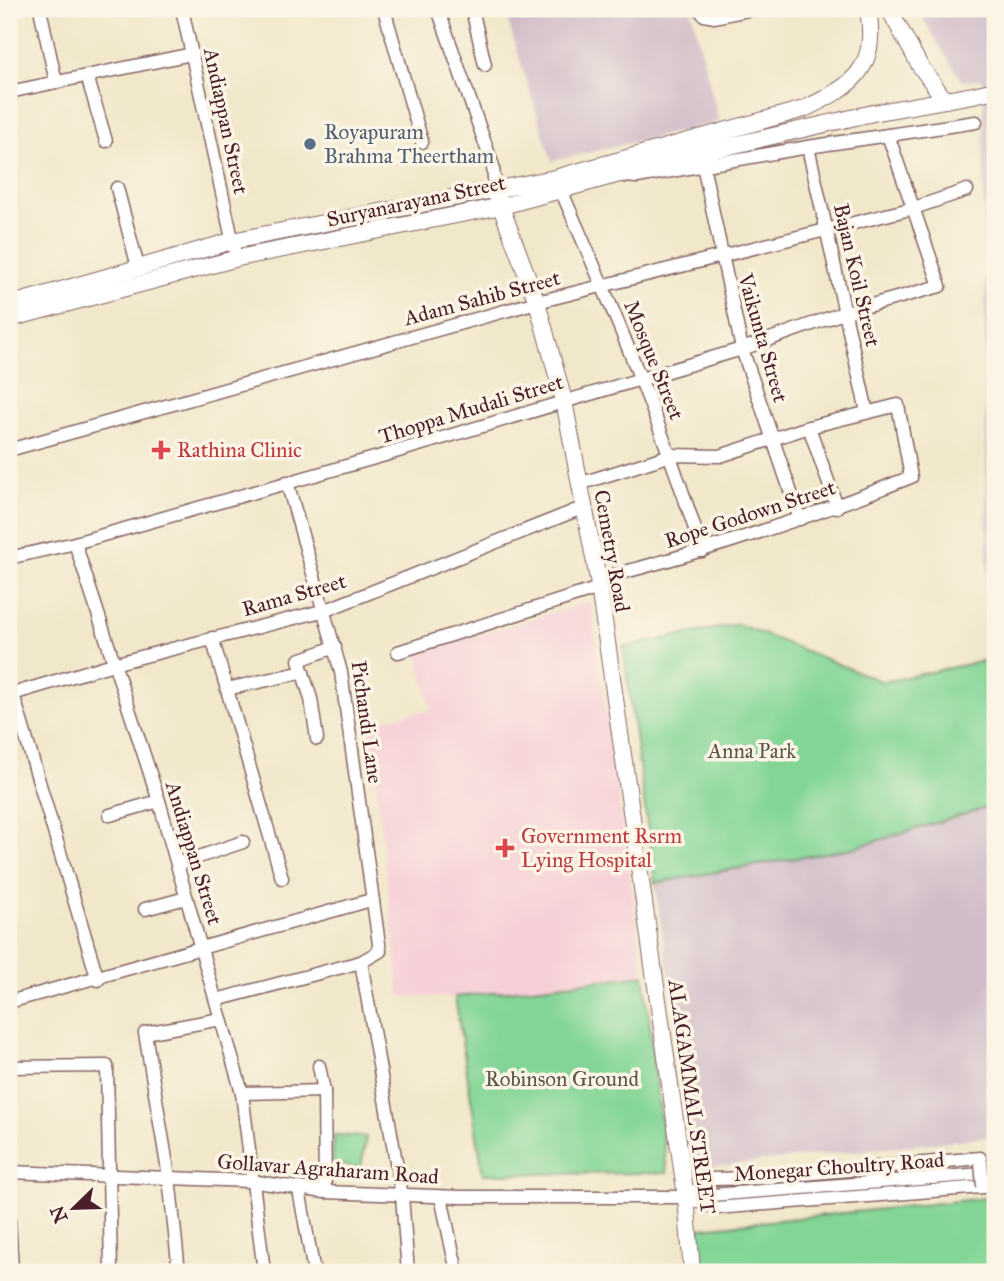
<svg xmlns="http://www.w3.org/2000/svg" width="1004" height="1281" font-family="'IM FELL Great Primer',serif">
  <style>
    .built { fill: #f6cfd7 }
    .industrial { fill: #d1bdc9 }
    .green { fill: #82d596; stroke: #667a60; stroke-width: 2 }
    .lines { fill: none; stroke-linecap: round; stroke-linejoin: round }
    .minor-casing { stroke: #846563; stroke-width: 15 }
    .major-casing { stroke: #846563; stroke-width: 18 }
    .minor { stroke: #fff; stroke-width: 12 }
    .major { stroke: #fff; stroke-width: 16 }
    .rail-casing { stroke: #4a1f2b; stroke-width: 6 }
    .rail { stroke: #fcf5e5; stroke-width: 3.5; stroke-dasharray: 10; stroke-linecap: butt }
    .minor-bridge-casing { stroke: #846563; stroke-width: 15; stroke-linecap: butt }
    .major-bridge-casing { stroke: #846563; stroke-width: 18; stroke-linecap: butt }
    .minor-bridge { stroke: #fff; stroke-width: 12 }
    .major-bridge { stroke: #fff; stroke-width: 16 }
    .service-dot { fill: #5c6f8a; stroke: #fcf5e5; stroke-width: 2.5 }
    .health-dot { fill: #e0444e; stroke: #fcf5e5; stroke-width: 2.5 }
    .labels { text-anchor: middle; stroke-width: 7; stroke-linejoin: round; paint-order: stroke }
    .street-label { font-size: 21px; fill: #4a1f2b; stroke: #fcf5e5 }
    .service-label { font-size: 21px; fill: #4e5e75; stroke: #fcf5e5; text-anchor: start }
    .health-label { font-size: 21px; fill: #be3a42; stroke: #fcf5e5; text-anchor: start }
    .park-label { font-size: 21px; fill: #5b564b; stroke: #fcf5e5 }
  </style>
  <rect width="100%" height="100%" fill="#fcf5e5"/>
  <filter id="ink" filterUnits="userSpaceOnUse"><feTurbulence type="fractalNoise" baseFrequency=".0143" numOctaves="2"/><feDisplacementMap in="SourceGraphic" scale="14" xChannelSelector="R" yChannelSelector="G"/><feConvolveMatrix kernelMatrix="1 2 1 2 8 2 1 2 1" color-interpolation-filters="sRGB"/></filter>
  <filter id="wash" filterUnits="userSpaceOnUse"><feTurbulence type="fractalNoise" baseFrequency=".00686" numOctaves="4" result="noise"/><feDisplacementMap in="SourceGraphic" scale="28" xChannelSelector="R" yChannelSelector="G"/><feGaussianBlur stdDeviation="1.57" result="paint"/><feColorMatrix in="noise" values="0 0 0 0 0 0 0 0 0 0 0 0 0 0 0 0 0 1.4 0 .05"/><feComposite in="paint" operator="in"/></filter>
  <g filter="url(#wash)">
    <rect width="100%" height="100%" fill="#f1e7ca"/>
    <path class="built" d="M 590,602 L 644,975 L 455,997 L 400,996 L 369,722 L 431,710 L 418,653 Z"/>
    <g class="industrial">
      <path d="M 504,9 L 697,9 L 691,10 L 719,122 L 552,161 Z"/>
      <path d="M 917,9 L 995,9 L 995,740 L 988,660 L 983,79 L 962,81 Z"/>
      <path d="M 995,805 L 995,1136 L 698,1168 L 655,883 L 853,848 Z"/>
    </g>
    <g class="green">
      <path d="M 738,624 L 883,682 L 988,660 L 995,740 L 995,805 L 853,848 L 655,883 L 623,647 Z"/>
      <path d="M 644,975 L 667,1173 L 483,1174 L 455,997 Z"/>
      <path d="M 334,1135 L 366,1137 L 361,1168 L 332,1164 Z"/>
      <path d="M 995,1197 L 995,1272 L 699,1272 L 693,1229 Z"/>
    </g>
  </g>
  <g filter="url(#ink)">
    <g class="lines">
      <g class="minor-casing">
        <g id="minor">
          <path d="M 40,9 L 56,82"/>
          <path d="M 182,9 L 234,248"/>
          <path d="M 384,9 L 422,142"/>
          <path d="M 438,9 L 493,166 L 495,191"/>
          <path d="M 472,9 L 485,65"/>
          <path d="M 699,9 L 704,15 L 715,17 L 753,9"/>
          <path d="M 87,76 L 106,141"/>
          <path d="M 9,92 L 192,54"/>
          <path d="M 808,147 L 867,412"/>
          <path d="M 703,165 L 742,349 L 800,519"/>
          <path d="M 624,176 L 637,177 L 808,147 L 976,122"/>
          <path d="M 117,188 L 138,267"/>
          <path d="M 560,188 C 613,308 663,427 702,551"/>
          <path d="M 809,427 L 837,507"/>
          <path d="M 9,450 L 537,302 L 914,208 L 967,190"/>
          <path d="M 579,484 L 671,455 L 720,456 L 809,427 L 898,405 L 911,477 C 809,518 704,552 598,579"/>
          <path d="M 75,543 L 159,801 L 242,1093 L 264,1272"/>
          <path d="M 9,558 L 75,543 L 385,455 L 742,349 L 846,312 L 940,286 L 888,135"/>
          <path d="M 212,638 L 282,878"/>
          <path d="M 398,652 L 599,588"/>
          <path d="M 227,689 L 303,672"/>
          <path d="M 13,694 L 98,980"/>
          <path d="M 9,695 L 113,664 L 326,610 L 582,508"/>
          <path d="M 317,739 L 311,699 L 299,660 L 335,647"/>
          <path d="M 110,815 L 159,801"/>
          <path d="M 178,864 L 243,842"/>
          <path d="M 145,909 L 186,898"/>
          <path d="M 361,962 L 402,1196 L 408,1272"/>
          <path d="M 216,1000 L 361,962 L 380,951 L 341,672 L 287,482"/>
          <path d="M 9,1002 L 371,900"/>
          <path d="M 319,1066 L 324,1091 L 325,1192"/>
          <path d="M 9,1067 L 107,1066 L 111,1272"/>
          <path d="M 242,1093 L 324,1091"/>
          <path d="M 981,1163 L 980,1158 L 758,1178 L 713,1179 L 686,1197 L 716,1208 L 983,1187"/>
          <path d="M 9,1172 L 250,1181 L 325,1192 L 460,1197 L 686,1197 L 995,1173"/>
          <path d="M 299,1190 L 314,1272"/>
          <path d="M 441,1197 L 457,1272"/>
          <path d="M 9,1218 L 12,1272"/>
          <path d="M 179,1272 L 169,1177 L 145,1033 L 221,1019"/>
        </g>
      </g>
      <g class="major-casing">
        <g id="major">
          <path d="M 889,9 L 920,66 L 945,100"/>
          <path d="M 495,191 L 537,302 L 564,401 L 598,579 L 686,1197 L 692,1272"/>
          <path d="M 9,305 L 232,241 L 555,178 L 804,109 C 854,85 878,69 868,9"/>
          <path d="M 9,319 L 238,258 L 502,206 L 682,157 L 873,113 L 973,95"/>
        </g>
      </g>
      <use href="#minor" class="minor"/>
      <use href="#major" class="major"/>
      <g class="rail-casing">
        <path id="rail" d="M 990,9 L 995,153"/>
      </g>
      <use href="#rail" class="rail"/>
      <g class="minor-bridge-casing">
        <path id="minor-bridge" d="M 981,1163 L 983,1187"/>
      </g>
      <g class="major-bridge-casing">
        <path id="major-bridge" d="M 973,95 L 995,90"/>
      </g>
      <use href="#minor-bridge" class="minor-bridge"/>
      <use href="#major-bridge" class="major-bridge"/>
    </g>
  </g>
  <circle class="service-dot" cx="310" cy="144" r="7"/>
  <g class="health-dot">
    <path d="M157.5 439.5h7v7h7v7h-7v7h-7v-7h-7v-7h7z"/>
    <path d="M501.5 837.5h7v7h7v7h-7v7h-7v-7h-7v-7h7z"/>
  </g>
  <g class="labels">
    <g class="street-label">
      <text transform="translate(226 121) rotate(78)" y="7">Andiappan Street</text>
      <text transform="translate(416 201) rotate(-12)" y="7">Suryanarayana Street</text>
      <text transform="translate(857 275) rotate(77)" y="7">Bajan Koil Street</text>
      <text transform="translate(482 298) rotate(-15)" y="7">Adam Sahib Street</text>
      <text transform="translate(763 338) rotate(74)" y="7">Vaikunta Street</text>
      <text transform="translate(654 360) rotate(68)" y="7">Mosque Street</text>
      <text transform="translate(471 409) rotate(-17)" y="7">Thoppa Mudali Street</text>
      <text transform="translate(750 514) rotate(-18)" y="7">Rope Godown Street</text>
      <text transform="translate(612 551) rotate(80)" y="7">Cemetry Road</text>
      <text transform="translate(294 595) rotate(-16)" y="7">Rama Street</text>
      <text transform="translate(367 722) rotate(82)" y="7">Pichandi Lane</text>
      <text transform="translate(194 853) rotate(73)" y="7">Andiappan Street</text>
      <text transform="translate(692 1097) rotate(82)" y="7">ALAGAMMAL STREET</text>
      <text transform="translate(839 1167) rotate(-4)" y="7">Monegar Choultry Road</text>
      <text transform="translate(328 1169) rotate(4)" y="7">Gollavar Agraharam Road</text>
    </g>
    <g class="service-label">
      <text x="324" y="139">Royapuram<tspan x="324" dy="24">Brahma Theertham</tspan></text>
    </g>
    <g class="health-label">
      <text x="177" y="457">Rathina Clinic</text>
      <text x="521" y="843">Government Rsrm<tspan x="521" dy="24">Lying Hospital</tspan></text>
    </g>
    <g class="park-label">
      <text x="752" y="758">Anna Park</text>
      <text x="562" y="1086">Robinson Ground</text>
    </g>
  </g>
  <rect width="1004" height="1281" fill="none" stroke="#fcf5e5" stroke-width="35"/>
  <g transform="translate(74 1208) rotate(247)" stroke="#fcf5e5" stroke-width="5" paint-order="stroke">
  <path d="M0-5L12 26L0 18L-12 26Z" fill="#4a1f2b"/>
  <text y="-10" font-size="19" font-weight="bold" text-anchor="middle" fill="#4a1f2b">N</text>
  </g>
</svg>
